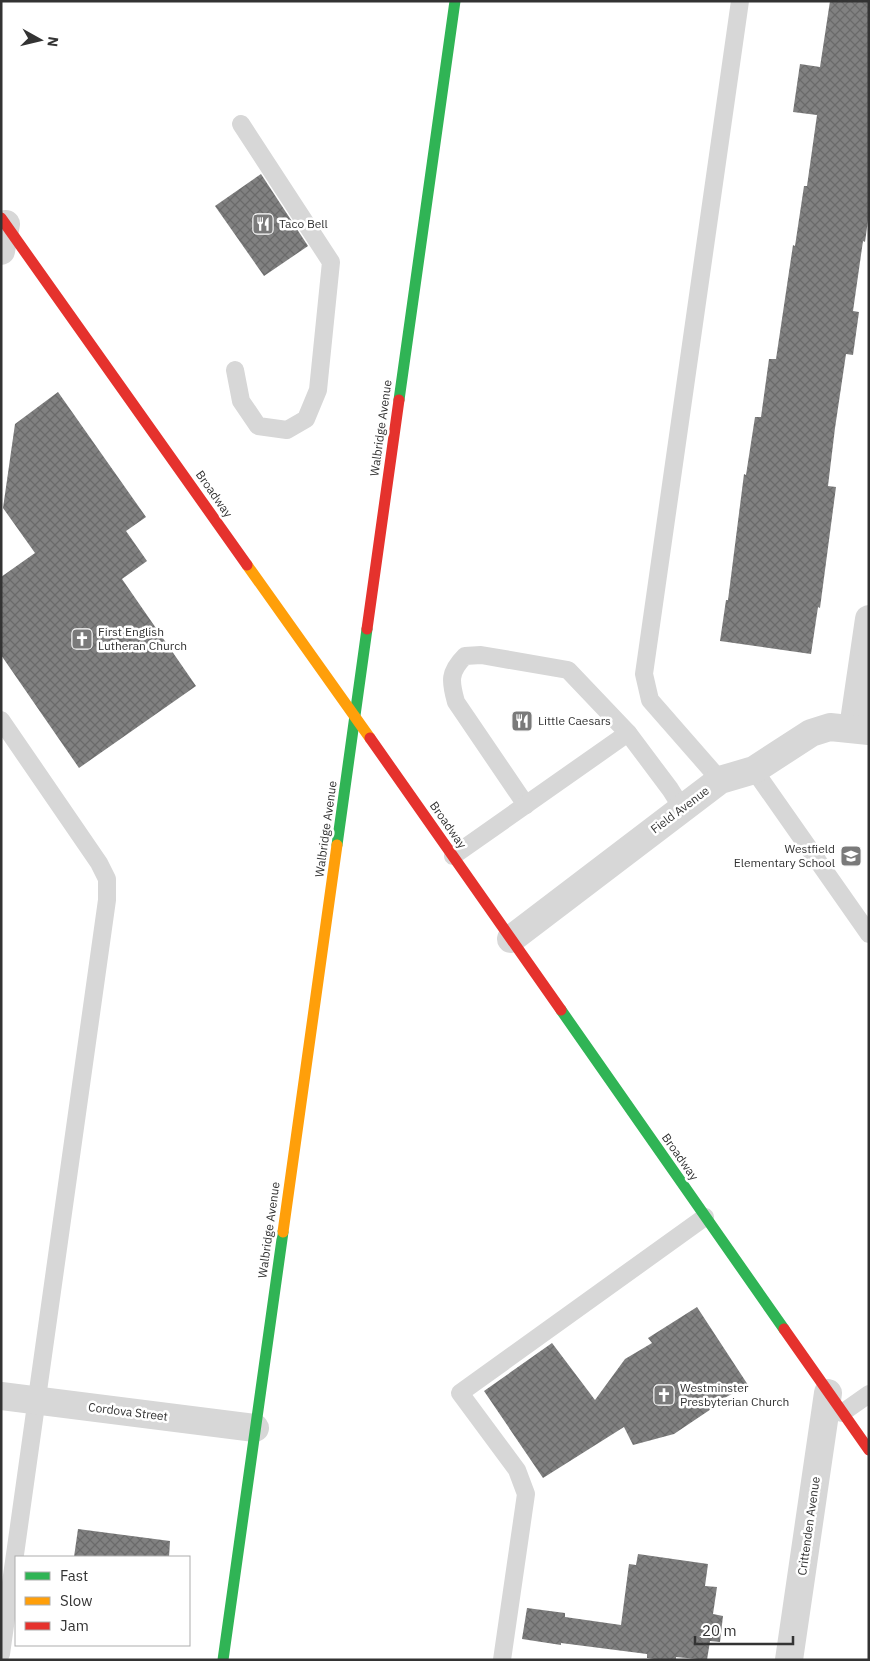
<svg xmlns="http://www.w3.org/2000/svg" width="870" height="1661" font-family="'IBM Plex Sans',sans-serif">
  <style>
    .building { fill: url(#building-cross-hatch) }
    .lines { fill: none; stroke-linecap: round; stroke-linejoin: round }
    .lane { stroke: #d7d7d7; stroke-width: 18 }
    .street { stroke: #d7d7d7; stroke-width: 28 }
    .fast { stroke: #30b455; stroke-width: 11 }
    .slow { stroke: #ff9f0a; stroke-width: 11 }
    .jam { stroke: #e5322d; stroke-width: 11 }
    .labels { text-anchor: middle; stroke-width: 5; stroke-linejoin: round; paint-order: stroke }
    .poi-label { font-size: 12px; fill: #333; stroke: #fff; text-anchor: start }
    .street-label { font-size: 12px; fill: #333; stroke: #fff }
  </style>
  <defs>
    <pattern id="building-cross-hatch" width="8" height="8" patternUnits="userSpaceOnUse" patternTransform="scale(1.25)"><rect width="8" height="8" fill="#818181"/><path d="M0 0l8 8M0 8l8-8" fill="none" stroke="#6a6a6a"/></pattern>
  </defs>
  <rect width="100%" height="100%" fill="#fff"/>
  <g class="building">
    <path d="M 830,1 L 869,1 L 869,213 L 865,242 L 863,241 L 853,311 L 859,312 L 853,355 L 846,354 L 835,428 L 828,486 L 836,487 L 820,608 L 818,607 L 811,654 L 720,641 L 726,600 L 728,600 L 744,474 L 746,475 L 755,417 L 761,417 L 769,359 L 776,359 L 793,245 L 795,246 L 804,186 L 807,186 L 817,115 L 793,112 L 800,64 L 820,67 Z"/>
    <path d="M 261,174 L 308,246 L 264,276 L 215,206 Z"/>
    <path d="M 58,392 L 146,517 L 126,531 L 147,561 L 122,579 L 196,686 L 79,768 L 1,655 L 1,577 L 35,553 L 3,508 L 15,424 Z"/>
    <path d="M 697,1307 L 748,1385 L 719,1401 L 720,1403 L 674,1434 L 633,1445 L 624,1427 L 543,1478 L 484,1391 L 552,1343 L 595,1400 L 625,1359 L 652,1343 L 648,1338 Z"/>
    <path d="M 78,1529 L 170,1541 L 169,1557 L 74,1557 Z"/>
    <path d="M 638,1554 L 708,1564 L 705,1586 L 717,1587 L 713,1614 L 723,1616 L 720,1642 L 710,1641 L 707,1660 L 676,1657 L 676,1660 L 661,1660 L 647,1658 L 647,1654 L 561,1643 L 561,1645 L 522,1639 L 527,1608 L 565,1613 L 565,1617 L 621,1625 L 629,1564 L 636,1565 Z"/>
  </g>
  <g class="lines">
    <g class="lane">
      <path d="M 235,370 L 241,401 L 258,426 L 287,430 L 306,419 L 318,390 L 331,262 L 241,124"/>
      <path d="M 1,720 L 99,863 L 107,879 L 107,900 L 1,1654"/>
      <path d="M 754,770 L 869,934"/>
      <path d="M 720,780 L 650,700 L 644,674 L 740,1"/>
      <path d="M 526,805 L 456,702 C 450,681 449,672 465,656 L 481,655 L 568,670 L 628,733"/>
      <path d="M 453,856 L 628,733 L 670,789 L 682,808"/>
      <path d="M 842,1413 L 869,1394"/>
      <path d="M 502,1660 L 526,1494 L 517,1470 L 460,1393 L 705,1217"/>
    </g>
    <g class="street">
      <path d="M 1,251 L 6,224"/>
      <path d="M 853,728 L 869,619"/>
      <path d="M 511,939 L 720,780 L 754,770 L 811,733 L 830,727 L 869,731"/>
      <path d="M 1,1396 L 255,1428"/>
      <path d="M 789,1660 L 828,1393"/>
    </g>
    <g class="fast">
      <path d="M 399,400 L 455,1"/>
      <path d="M 337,845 L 367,629"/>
      <path d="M 561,1010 L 784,1329"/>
      <path d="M 223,1660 L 283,1232"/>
    </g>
    <g class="slow">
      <path d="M 247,565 L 370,738"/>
      <path d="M 283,1232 L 337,845"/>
    </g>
    <g class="jam">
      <path d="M 1,218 L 247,565"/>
      <path d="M 367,629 L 399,400"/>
      <path d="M 370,738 L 561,1010"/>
      <path d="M 784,1329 L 869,1450"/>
    </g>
  </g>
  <defs>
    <g id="restaurant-square" transform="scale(1.125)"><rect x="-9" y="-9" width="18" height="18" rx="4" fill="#7a7a7a" stroke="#fff"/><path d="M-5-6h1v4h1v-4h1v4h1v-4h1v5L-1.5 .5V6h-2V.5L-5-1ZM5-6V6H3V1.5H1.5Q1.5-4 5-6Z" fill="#fff"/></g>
    <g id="church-square" transform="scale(1.125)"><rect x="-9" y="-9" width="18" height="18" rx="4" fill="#7a7a7a" stroke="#fff"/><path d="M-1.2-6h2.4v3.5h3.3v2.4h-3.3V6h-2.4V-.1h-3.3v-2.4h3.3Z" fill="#fff"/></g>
    <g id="school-square" transform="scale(1.125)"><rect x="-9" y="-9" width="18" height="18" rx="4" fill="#7a7a7a" stroke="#fff"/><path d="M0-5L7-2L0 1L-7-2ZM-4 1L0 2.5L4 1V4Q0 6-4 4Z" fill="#fff"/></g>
  </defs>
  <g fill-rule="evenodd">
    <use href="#restaurant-square" x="263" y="224"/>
    <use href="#church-square" x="82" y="639"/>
    <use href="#restaurant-square" x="522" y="721"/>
    <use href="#school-square" x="851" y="856"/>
    <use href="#church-square" x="664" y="1395"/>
  </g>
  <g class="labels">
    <g class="poi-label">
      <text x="279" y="228">Taco Bell</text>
      <text x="98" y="636">First English<tspan x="98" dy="14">Lutheran Church</tspan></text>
      <text x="538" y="725">Little Caesars</text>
      <text x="835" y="853" text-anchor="end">Westfield<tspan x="835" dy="14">Elementary School</tspan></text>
      <text x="680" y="1392">Westminster<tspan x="680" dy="14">Presbyterian Church</tspan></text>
    </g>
    <g class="street-label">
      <text transform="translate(381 428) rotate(-82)" y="4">Walbridge Avenue</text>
      <text transform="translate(214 494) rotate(55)" y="4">Broadway</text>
      <text transform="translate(680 810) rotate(-37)" y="4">Field Avenue</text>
      <text transform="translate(448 825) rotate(55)" y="4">Broadway</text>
      <text transform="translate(326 829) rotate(-82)" y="4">Walbridge Avenue</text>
      <text transform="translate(680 1157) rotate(55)" y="4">Broadway</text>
      <text transform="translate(269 1230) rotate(-82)" y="4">Walbridge Avenue</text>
      <text transform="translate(128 1412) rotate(7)" y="4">Cordova Street</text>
      <text transform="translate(809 1526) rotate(-82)" y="4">Crittenden Avenue</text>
    </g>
  </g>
  <rect width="870" height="1661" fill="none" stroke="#333333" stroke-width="5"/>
  <rect x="15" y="1556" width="175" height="90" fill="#ffffff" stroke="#adadad"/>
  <rect x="25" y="1572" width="25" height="8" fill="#30b455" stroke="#adadad"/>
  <text x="60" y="1581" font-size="15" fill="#333333">Fast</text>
  <rect x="25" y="1597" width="25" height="8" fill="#ff9f0a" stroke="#adadad"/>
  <text x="60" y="1606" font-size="15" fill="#333333">Slow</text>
  <rect x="25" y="1622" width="25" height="8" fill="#e5322d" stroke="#adadad"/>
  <text x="60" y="1631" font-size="15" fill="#333333">Jam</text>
  <g transform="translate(40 40) rotate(98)" stroke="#ffffff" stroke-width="4" paint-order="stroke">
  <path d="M0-4L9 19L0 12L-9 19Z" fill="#333333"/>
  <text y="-8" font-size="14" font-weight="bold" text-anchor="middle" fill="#333333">N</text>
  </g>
  <path d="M695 1636v8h98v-8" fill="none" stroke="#333333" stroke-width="2.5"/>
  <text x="702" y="1636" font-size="15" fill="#333333" stroke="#ffffff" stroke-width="4" paint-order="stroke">20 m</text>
</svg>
